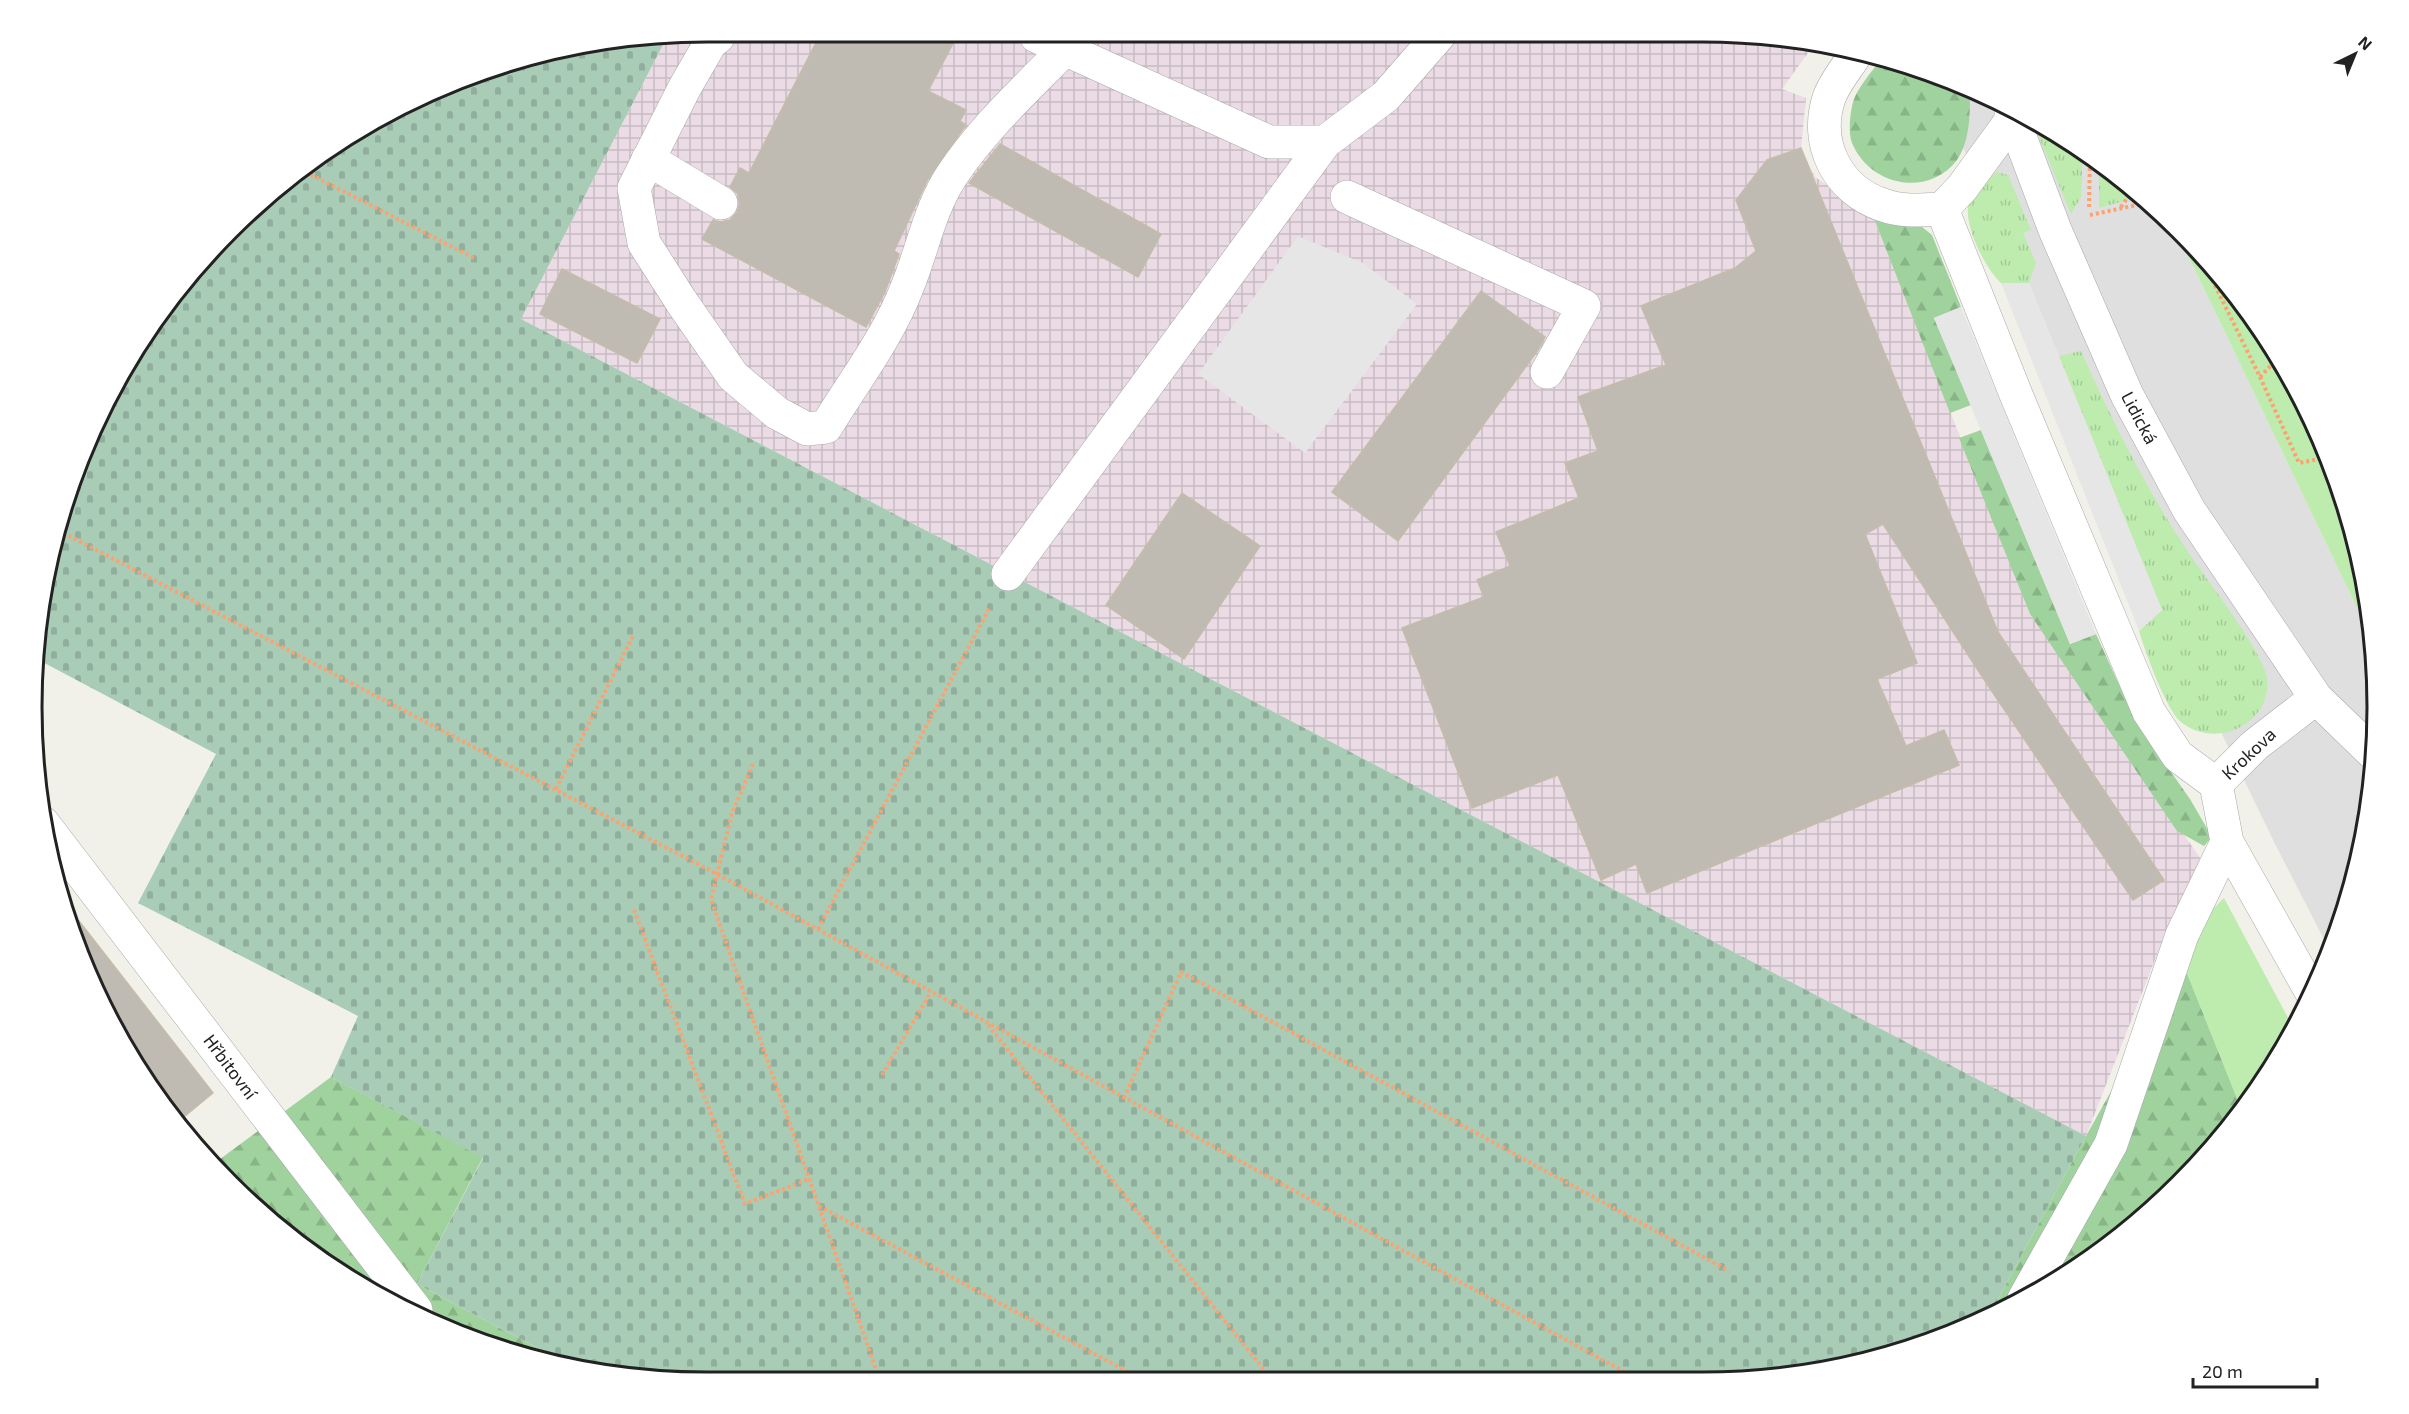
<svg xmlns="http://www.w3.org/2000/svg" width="2409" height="1414" font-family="'Exo 2',sans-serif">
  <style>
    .residential { fill: #e0dfdf }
    .industrial { fill: url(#industrial-grid) }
    .grass { fill: url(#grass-tufts) }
    .forest { fill: url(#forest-firs) }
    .cemetery { fill: url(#cemetery-stones) }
    .garden { fill: #bdecae }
    .parking { fill: #e6e6e6 }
    .building { fill: #bfbbb2; stroke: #c5bcaa; stroke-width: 1.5 }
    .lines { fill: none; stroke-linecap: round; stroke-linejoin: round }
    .minor-casing { stroke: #a9a9a9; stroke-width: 34 }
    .path { stroke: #fda16e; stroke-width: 4; stroke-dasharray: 3 3; stroke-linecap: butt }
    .minor { stroke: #fff; stroke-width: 33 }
    .labels { text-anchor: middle; stroke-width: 4.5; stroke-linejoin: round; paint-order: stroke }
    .street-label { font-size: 18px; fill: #222; stroke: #fff }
    .rim { fill: none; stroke: #222; stroke-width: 3 }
  </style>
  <defs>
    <pattern id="industrial-grid" width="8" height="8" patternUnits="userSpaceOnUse" patternTransform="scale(1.5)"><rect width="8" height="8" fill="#ebdbe4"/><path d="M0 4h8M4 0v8" fill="none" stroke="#c9bcc3"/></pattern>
    <pattern id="grass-tufts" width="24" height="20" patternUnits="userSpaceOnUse" patternTransform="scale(1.5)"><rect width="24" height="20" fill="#bdecae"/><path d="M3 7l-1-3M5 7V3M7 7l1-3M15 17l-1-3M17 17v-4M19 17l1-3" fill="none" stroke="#a2ca95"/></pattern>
    <pattern id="forest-firs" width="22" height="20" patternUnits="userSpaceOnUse" patternTransform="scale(1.5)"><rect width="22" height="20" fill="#9fd29d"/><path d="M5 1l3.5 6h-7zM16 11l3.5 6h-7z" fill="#89b487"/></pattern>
    <pattern id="cemetery-stones" width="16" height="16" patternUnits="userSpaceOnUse" patternTransform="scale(1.5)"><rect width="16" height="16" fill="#a9ccb7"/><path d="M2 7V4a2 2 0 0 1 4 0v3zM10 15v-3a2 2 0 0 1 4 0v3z" fill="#91af9d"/></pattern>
  </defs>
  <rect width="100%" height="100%" fill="#f2f1e9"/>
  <path class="residential" d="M 1925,70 L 2078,146 L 2173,224 L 2371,637 L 2377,707 L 2364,839 L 2330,951 L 2275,844 L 2162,610 L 2029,283 Z"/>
  <path class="industrial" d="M 1747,33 L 1813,46 L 1782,89 L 1806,98 L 1801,148 L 1815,177 L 1873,216 L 2030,614 L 2205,865 L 2165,934 L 2086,1136 L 521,319 L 667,37 Z"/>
  <g class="grass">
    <path d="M 2033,123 L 2083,150 L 2081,197 L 2071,214 Z"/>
    <path d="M 2099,164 L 2137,194 L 2128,200 L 2099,208 Z"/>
    <path d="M 1997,172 L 2008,175 L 2031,230 L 2023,233 L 2036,263 L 2029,283 L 2001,283 C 1986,270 1962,223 1969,203 C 1973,192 1989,180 1997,172 Z"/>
    <path d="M 2081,351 C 2111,418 2143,483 2183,544 C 2200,572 2265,652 2267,679 C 2269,698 2260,715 2244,725 C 2224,737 2200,737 2181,722 C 2166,710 2145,651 2139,631 L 2162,610 L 2059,356 Z"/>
  </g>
  <g class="forest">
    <path d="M 1880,60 L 1919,67 L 1970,93 C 1970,113 1970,142 1957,160 C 1928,198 1870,186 1852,143 C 1848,133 1850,113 1853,102 C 1857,88 1872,72 1880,60 Z"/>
    <path d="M 1873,216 L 1916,222 L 1932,235 L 1961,307 L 1934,318 L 1971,405 L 1950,413 Z"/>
    <path d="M 1981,430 L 2070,644 L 2096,634 L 2137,724 L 2190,799 L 2212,837 L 2204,846 L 2177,831 L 2030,614 L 1959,438 Z"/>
    <path d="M 2183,963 L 2241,1108 L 2148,1215 L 2039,1292 L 1991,1312 L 2086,1136 Z"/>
    <path d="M 331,1077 L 483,1157 L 417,1284 L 562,1361 L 490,1347 L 331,1268 L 230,1185 L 212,1165 Z"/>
  </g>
  <path class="cemetery" d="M 618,37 L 667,37 L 521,319 L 2086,1136 L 1991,1312 L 1877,1359 L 1747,1381 L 662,1381 L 562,1361 L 417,1284 L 483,1158 L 331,1077 L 358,1016 L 138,903 L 216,754 L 35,658 L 37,618 L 67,490 L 146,331 L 229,230 L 296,171 L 408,101 L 490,67 Z"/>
  <g class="garden">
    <path d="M 2173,224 L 2180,230 L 2264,332 L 2326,449 L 2365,576 L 2371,637 Z"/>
    <path d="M 2224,898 L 2293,1027 L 2263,1083 L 2241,1108 L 2183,963 L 2208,914 Z"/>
  </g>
  <g class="parking">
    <path d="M 1298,236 L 1363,263 L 1417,304 L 1305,453 L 1198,374 Z"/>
    <path d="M 2001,283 L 2029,283 L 2162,610 L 2139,631 Z"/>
    <path d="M 1961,307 L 2096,634 L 2070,644 L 1934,318 Z"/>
  </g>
  <g class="building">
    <path d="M 957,36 L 928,91 L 966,110 L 960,121 L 966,125 L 928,179 L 894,251 L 899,254 L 885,292 L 866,327 L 702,239 L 713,220 L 721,222 L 730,220 L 737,212 L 740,204 L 738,194 L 730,187 L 740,168 L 749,173 L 819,37 Z"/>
    <path d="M 1000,144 L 1161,234 L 1138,277 L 969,183 Z"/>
    <path d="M 1801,148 L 1998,632 L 2164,880 L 2133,900 L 1987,684 L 1883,524 L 1865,534 L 1917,663 L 1877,679 L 1906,746 L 1944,730 L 1959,765 L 1647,893 L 1636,864 L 1601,880 L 1558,775 L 1472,808 L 1402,628 L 1484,597 L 1477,580 L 1510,566 L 1496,532 L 1579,498 L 1565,463 L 1598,451 L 1578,397 L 1666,365 L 1641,306 L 1735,268 L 1756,251 L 1736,200 L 1767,160 Z"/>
    <path d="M 562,269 L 660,319 L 637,363 L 540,314 Z"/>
    <path d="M 1481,291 L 1545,337 L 1538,350 L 1398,541 L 1332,492 Z"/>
    <path d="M 1182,493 L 1260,546 L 1184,659 L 1106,605 Z"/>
    <path d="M 79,921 L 213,1093 L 185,1116 L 111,1021 L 69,927 Z"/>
  </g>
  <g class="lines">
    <g class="minor-casing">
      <g id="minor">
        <path d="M 1036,36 L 1269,142 L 1325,142 L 1386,96 L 1440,34"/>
        <path d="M 718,37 L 711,42 L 685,87 L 634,188 L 644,243 L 681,301 L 733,376 L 777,413 L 807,429 L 826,427 C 854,381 889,336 908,285 C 923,248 930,208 952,175 C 983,128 1026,89 1065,49"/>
        <path d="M 1855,55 C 1847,68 1834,83 1829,98 C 1814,143 1837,190 1883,205 C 1902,212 1923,210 1942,209 L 1962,188 L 2013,118"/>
        <path d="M 2011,113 L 2055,230 L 2127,395 L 2189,510 L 2316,698 L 2373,753"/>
        <path d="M 648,159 L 721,203"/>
        <path d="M 1347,197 L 1584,306 L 1547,372"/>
        <path d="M 1942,209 L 2017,397 L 2149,712 L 2178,756 L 2216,784"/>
        <path d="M 1008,574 L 1325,142"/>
        <path d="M 43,823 L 416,1310"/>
        <path d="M 2312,993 L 2227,842 L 2216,784 L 2255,745 L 2316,698"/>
        <path d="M 2024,1299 L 2111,1144 L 2182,935 L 2227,842"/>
      </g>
    </g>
    <g class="path">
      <path d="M 300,169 L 476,259"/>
      <path d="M 2089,207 L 2090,155"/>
      <path d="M 2121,207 L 2132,191"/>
      <path d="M 2090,215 L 2137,205 L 2144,200"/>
      <path d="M 2199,253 L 2260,377 L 2299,463 L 2329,457"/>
      <path d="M 2260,377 L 2278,358"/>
      <path d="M 58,530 L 717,874 L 1641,1381"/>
      <path d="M 753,764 L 732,813 L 711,899 L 880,1381"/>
      <path d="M 556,789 L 633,636"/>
      <path d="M 634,910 L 745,1204 L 809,1179"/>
      <path d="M 818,929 L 990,607"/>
      <path d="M 988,1025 L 1273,1381"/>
      <path d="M 882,1075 L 931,992"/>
      <path d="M 1124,1098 L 1181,972 L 1729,1271"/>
      <path d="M 819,1206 L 1145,1381"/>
    </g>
    <use href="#minor" class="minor"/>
  </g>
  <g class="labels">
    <g class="street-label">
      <text transform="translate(2139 418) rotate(62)" y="6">Lidická</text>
      <text transform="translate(2249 754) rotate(-43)" y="6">Krokova</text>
      <text transform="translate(230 1067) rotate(53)" y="6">Hřbitovní</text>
    </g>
  </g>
  <path d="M0 0H2409V1414H0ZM707 42H1702A665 665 0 0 1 2367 707V707A665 665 0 0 1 1702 1372H707A665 665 0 0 1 42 707V707A665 665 0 0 1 707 42Z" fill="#fff" fill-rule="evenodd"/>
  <path class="rim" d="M707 42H1702A665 665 0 0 1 2367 707V707A665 665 0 0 1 1702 1372H707A665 665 0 0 1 42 707V707A665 665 0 0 1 707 42Z"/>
  <g transform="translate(2355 54) rotate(43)" stroke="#ffffff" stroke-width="4.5" paint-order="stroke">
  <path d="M0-4.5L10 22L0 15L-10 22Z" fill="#222222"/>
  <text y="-9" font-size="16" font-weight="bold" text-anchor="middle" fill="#222222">N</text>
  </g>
  <path d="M2193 1378v9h124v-9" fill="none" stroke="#222222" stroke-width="3"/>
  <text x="2202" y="1378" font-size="18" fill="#222222" stroke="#ffffff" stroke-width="4.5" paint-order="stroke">20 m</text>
</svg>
